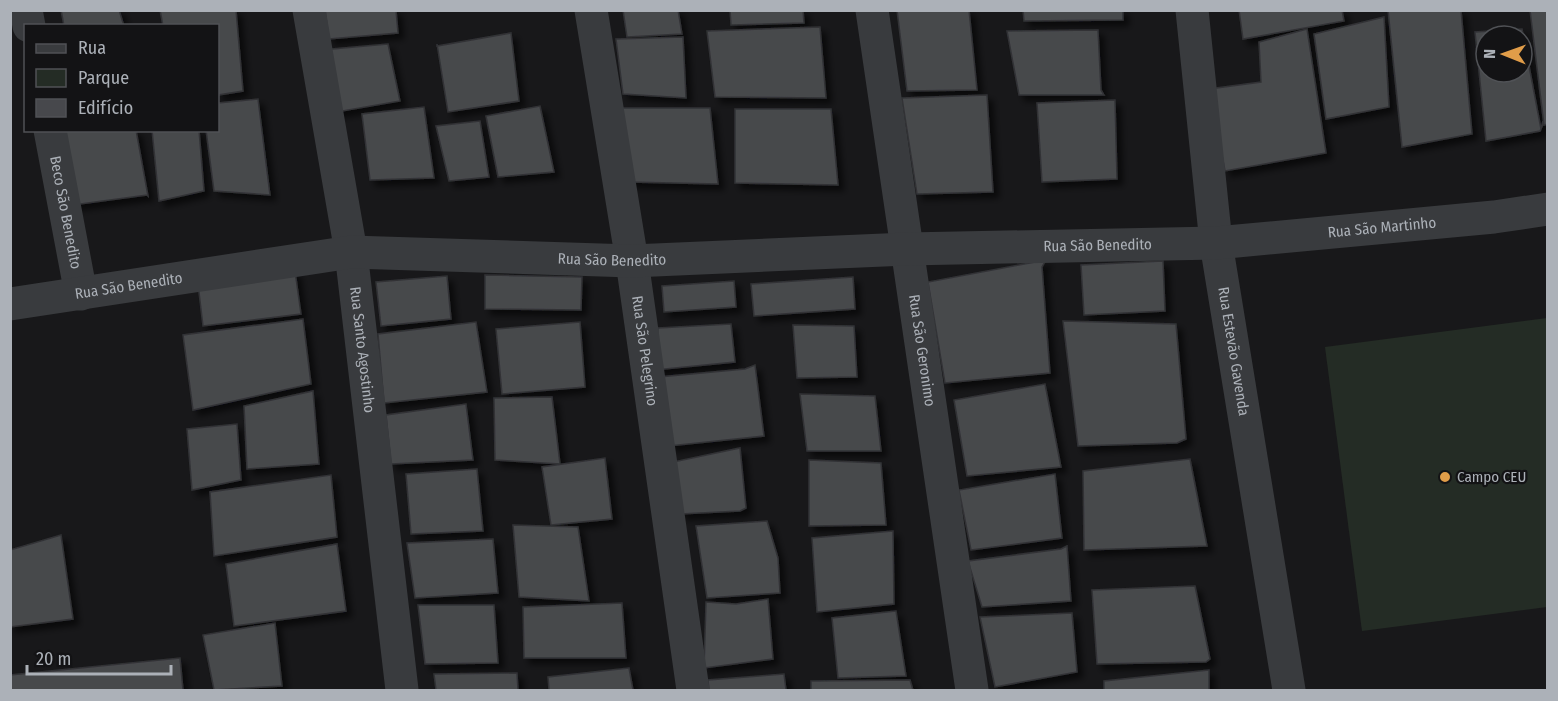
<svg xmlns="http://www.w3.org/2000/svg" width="1558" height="701" font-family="'Fira Sans Condensed',sans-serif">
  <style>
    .green { fill: #242c25 }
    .building { fill: #47484c; stroke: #323336; stroke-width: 1.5; fill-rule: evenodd; filter: url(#shadow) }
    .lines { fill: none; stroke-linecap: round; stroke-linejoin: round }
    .minor { stroke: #393b3e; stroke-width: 33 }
    .poi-dot { fill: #e19d49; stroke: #131315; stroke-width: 2 }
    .labels { text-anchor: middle; stroke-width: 4.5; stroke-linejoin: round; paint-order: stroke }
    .street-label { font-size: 15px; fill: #acb1b8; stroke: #131315 }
    .poi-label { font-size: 15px; fill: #acb1b8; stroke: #131315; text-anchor: start }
  </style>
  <defs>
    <filter id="shadow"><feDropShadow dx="5.5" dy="5.5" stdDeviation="3" flood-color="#0009"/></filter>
  </defs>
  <rect width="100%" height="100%" fill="#18181a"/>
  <path class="green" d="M 1547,318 L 1547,607 L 1362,631 L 1325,347 Z"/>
  <g class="building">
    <path d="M 61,10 L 119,10 L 124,26 L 64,26 Z"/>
    <path d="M 160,10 L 236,10 L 243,91 L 218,95 L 218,26 L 163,26 Z"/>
    <path d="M 325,10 L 396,10 L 398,33 L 329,39 Z"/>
    <path d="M 623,10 L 678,10 L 682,34 L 627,37 Z"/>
    <path d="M 730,10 L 803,10 L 804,23 L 731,25 Z"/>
    <path d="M 897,10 L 969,10 L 977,90 L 907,91 Z"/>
    <path d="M 1023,10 L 1123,10 L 1123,20 L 1024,21 Z"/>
    <path d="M 1239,10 L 1342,10 L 1344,21 L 1243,39 Z"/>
    <path d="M 1388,10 L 1461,10 L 1472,134 L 1402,147 Z"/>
    <path d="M 1530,10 L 1548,10 L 1548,124 L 1544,125 Z"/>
    <path d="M 1384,17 L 1389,107 L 1326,119 L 1314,34 Z"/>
    <path d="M 820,27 L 826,98 L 715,97 L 707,31 Z"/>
    <path d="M 1307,29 L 1326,153 L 1225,171 L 1209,89 L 1261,82 L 1259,42 Z"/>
    <path d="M 1522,29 L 1541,129 L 1543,121 L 1543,124 L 1540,131 L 1486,141 L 1475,32 ZM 1486,36 L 1522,36 L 1522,72 L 1486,72 Z"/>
    <path d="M 1098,30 L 1101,90 L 1104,95 L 1019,95 L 1007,31 Z"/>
    <path d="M 511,33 L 519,101 L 448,112 L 437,44 L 437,46 Z"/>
    <path d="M 683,37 L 686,98 L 623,94 L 616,39 Z"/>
    <path d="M 388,44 L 400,101 L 331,113 L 321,50 Z"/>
    <path d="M 987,95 L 993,192 L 917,194 L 902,98 Z"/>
    <path d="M 258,99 L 270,195 L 214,191 L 206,130 L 218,130 L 218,103 Z"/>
    <path d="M 1115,100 L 1117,179 L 1042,182 L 1037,103 Z"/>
    <path d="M 540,106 L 554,172 L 498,177 L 486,116 Z"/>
    <path d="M 424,107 L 434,178 L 370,180 L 362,114 Z"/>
    <path d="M 619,108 L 710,108 L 718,184 L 628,182 Z"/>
    <path d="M 735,109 L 831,109 L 838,185 L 735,183 Z"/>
    <path d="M 480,121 L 489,177 L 449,181 L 436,126 Z"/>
    <path d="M 57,130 L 136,130 L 148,196 L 147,195 L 73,205 Z"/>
    <path d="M 152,130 L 199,130 L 204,191 L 159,201 Z"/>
    <path d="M 1046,260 L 1042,267 L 1050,373 L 945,383 L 928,282 Z"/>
    <path d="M 1163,261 L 1165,311 L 1084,315 L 1081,265 Z"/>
    <path d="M 295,271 L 301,314 L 203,326 L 198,284 Z"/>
    <path d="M 485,275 L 582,277 L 581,310 L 485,309 Z"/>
    <path d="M 447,276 L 451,319 L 381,326 L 376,282 Z"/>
    <path d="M 853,277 L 855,309 L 754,316 L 751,284 Z"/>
    <path d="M 734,281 L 736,307 L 664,312 L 662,286 Z"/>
    <path d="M 303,319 L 311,384 L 193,410 L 183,335 Z"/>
    <path d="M 1063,321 L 1176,324 L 1186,439 L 1177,443 L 1078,446 Z"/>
    <path d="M 476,322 L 487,392 L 384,403 L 378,334 Z"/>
    <path d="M 580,322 L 585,387 L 502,394 L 496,329 Z"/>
    <path d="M 731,324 L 735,362 L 655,370 L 658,328 Z"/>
    <path d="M 793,325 L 854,326 L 857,377 L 797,378 Z"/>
    <path d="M 755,365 L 764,436 L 669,446 L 659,377 L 745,369 Z"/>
    <path d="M 1045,384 L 1061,467 L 967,476 L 954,400 Z"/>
    <path d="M 313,391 L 319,464 L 247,469 L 244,406 Z"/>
    <path d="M 800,394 L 875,396 L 881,451 L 807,451 Z"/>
    <path d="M 552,397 L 560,464 L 495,460 L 494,398 Z"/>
    <path d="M 466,404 L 473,460 L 391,464 L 386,415 Z"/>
    <path d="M 237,424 L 241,480 L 192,490 L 187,429 Z"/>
    <path d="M 740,448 L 746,508 L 740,511 L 680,514 L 673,462 Z"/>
    <path d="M 605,458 L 612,519 L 551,525 L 542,467 Z"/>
    <path d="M 1190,459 L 1207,546 L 1084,550 L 1083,471 Z"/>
    <path d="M 809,460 L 881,463 L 886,525 L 809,526 Z"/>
    <path d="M 477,469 L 483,531 L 411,534 L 406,474 Z"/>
    <path d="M 1055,474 L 1062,538 L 971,550 L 959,490 Z"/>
    <path d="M 331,475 L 337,537 L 214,556 L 210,492 Z"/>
    <path d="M 767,521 L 778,558 L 780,593 L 707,598 L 696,526 Z"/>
    <path d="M 513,525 L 578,527 L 589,601 L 519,597 Z"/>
    <path d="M 893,531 L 894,604 L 817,612 L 812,538 Z"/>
    <path d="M 61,535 L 73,619 L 10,627 L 10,550 Z"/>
    <path d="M 493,539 L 498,593 L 415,598 L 407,543 Z"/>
    <path d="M 337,544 L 346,611 L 234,626 L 226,564 Z"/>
    <path d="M 1067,546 L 1071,601 L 982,607 L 968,561 L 1061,549 Z"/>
    <path d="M 1195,586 L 1210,659 L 1206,662 L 1097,664 L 1092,590 Z"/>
    <path d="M 768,599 L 773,659 L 704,668 L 706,602 L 736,604 Z"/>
    <path d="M 622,603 L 626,658 L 524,658 L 523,607 Z"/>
    <path d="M 418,605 L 494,605 L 498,663 L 425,664 Z"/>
    <path d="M 896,611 L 906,676 L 838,678 L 832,618 Z"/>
    <path d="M 1072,613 L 1077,672 L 995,687 L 980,617 Z"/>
    <path d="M 275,623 L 282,686 L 214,690 L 203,635 Z"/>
    <path d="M 180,658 L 183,690 L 10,690 L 10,675 Z"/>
    <path d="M 629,668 L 633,690 L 549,690 L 548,677 Z"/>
    <path d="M 1209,670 L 1209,690 L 1104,690 L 1104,681 Z"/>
    <path d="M 517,673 L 518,690 L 436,690 L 434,674 Z"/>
    <path d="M 784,674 L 786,690 L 709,690 L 708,680 Z"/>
    <path d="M 910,680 L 913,690 L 811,690 L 811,681 Z"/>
  </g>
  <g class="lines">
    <g class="minor">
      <path d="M 26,10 L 29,26"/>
      <path id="s1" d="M 309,10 L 351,252 L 402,690"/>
      <path id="s2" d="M 591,10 L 632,261 L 693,690"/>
      <path id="s3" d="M 872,10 L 972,690"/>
      <path id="s4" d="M 1192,10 L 1216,243 L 1289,690"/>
      <path id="s5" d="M 50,130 L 81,294"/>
      <path id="s6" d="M 10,304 L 351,252 L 632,261 L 907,249 L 1216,243 L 1494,217 L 1548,209"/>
    </g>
  </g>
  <circle class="poi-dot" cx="1445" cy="477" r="6"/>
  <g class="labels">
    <g class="street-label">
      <text dy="5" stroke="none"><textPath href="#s5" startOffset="84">Beco São Benedito</textPath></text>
      <text dy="5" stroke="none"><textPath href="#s6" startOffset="1377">Rua São Martinho</textPath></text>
      <text dy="5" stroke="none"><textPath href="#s6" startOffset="1092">Rua São Benedito</textPath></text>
      <text dy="5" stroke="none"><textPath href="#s6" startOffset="606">Rua São Benedito</textPath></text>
      <text dy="5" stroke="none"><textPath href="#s6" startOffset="120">Rua São Benedito</textPath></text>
      <text dy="5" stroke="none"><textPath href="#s1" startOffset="344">Rua Santo Agostinho</textPath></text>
      <text dy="5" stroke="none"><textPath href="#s2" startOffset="345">Rua São Pelegrino</textPath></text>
      <text dy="5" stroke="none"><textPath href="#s3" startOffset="344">Rua São Geronimo</textPath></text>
      <text dy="5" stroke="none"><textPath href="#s4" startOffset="344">Rua Estevão Gavenda</textPath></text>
    </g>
    <g class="poi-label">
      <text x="1457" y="482">Campo CEU</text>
    </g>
  </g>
  <rect width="1558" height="701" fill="none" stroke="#acb1b8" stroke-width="24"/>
  <rect x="24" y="24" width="195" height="108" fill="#131315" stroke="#505256" stroke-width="1.5"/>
  <rect x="36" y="44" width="30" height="9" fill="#393b3e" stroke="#505256" stroke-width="1.5"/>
  <text x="78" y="54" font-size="18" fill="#acb1b8">Rua</text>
  <rect x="36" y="69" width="30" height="18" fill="#242c25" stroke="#505256" stroke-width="1.5"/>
  <text x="78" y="84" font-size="18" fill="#acb1b8">Parque</text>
  <rect x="36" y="99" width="30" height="18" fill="#47484c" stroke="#505256" stroke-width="1.5"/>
  <text x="78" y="114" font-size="18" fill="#acb1b8">Edifício</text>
  <g transform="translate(1504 54) rotate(271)"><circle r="28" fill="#131315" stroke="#505256" stroke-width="1.5"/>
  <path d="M0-4.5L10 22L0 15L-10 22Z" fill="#e19d49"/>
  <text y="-9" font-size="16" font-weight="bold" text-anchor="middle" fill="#acb1b8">N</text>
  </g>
  <path d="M27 665v9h144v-9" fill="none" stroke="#acb1b8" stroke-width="3"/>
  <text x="36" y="665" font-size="18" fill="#acb1b8" stroke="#131315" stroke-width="4.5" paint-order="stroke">20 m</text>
</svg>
